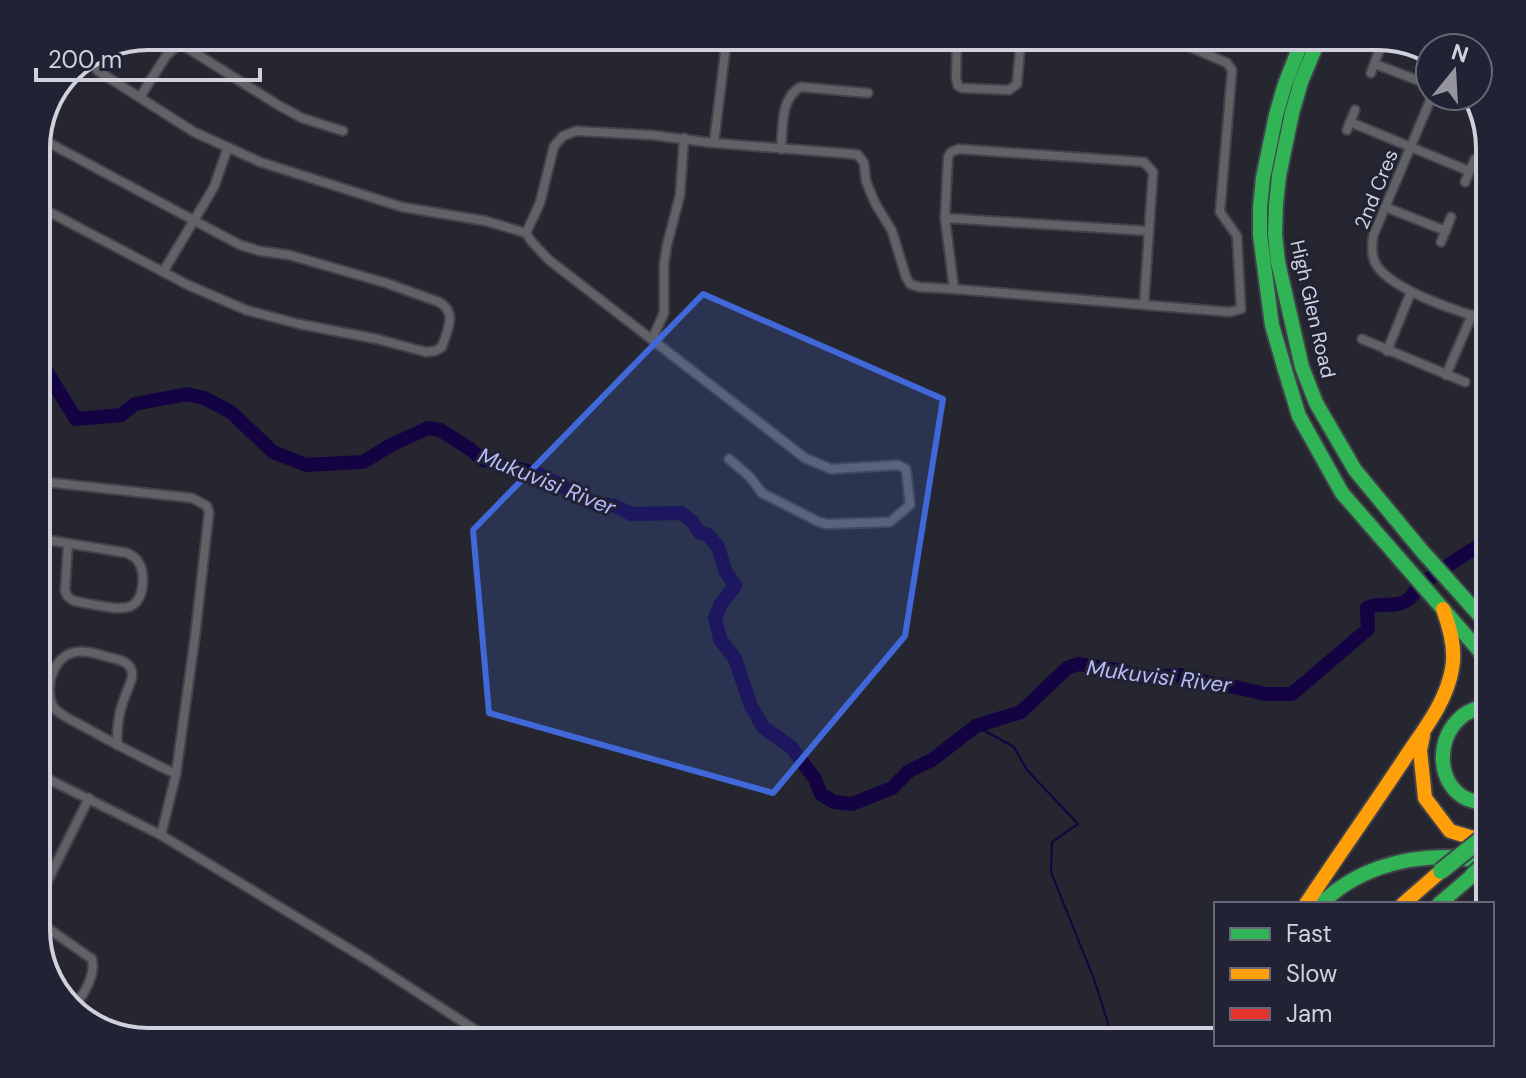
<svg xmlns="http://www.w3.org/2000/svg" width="1526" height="1078" font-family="'DM Sans',sans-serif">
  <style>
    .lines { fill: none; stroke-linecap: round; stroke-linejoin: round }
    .stream { stroke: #130342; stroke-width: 2 }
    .river { stroke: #130342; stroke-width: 14 }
    .street-casing { stroke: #41424a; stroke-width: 12 }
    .fast-casing { stroke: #41424a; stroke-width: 18 }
    .slow-casing { stroke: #41424a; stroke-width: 18 }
    .jam-casing { stroke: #41424a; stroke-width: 18 }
    .street { stroke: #616266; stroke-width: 8 }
    .fast { stroke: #30b455; stroke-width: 14 }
    .slow { stroke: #ff9f0a; stroke-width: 14 }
    .jam { stroke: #e5322d; stroke-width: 14 }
    .fast-bridge-casing { stroke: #41424a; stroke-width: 20; stroke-linecap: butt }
    .fast-bridge { stroke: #30b455; stroke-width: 16 }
    .marked { fill: #4168d9; fill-opacity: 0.2; stroke: #4168d9; stroke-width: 6; stroke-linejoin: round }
    .labels { text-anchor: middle; stroke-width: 6; stroke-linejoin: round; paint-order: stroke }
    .street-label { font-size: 20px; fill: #d0d1dc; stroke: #212233 }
    .water-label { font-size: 22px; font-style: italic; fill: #b7bbf9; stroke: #212233 }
    .rim { fill: none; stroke: #d0d1dc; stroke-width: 4 }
  </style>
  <rect width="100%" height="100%" fill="#25262f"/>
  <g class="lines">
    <path class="stream" d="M 976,726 L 1014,747 L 1027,770 L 1078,824 L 1052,842 L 1051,872 L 1094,979 L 1114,1042"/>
    <path class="river" d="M 36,361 L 48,374 L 76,419 L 121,415 L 135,404 L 187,394 L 204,398 L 231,412 L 273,452 L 306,465 L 363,462 L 391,445 L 428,428 L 440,430 L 470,449 L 483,460 L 539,474 L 593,503 L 615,506 L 631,514 L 681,513 L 693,522 L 699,532 L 708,535 L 718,547 L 725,570 L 735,586 L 721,604 L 715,618 L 720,639 L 735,659 L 751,706 L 763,727 L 791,747 L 815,779 L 821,794 L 834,802 L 852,804 L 892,788 L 909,771 L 932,760 L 976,726 L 1021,712 L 1067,668 L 1078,664 L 1122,671 L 1144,677 L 1182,675 L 1199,681 L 1235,687 L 1265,694 L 1292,694 L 1368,629 L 1367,608 C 1381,601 1396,609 1409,599 C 1414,595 1416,589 1421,585 C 1443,568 1466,553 1490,539"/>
    <g class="street-casing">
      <g id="street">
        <path d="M 840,36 L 884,40"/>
        <path d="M 957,36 L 956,78 L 958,86 L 962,88 L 1009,90 L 1017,84 L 1021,36"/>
        <path d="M 87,59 L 98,71 L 194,132 L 260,162 L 402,207 L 486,221 L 526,233 L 532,242 L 549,260 L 805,458 L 831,469 L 898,465 L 906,469 L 910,505 L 890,522 L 828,524 L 819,522 L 762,493 L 750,477 L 729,459"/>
        <path d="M 1375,64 L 1430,85"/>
        <path d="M 1371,73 L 1380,48"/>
        <path d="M 1432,96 L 1373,236 C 1372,246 1371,257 1377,266 C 1395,292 1460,312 1490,321"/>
        <path d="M 1458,96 L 1480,104"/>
        <path d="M 140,97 L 166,56 L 177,46 L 184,46 L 278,105 L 302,118 L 343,131"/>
        <path d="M 1350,122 L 1469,171"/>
        <path d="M 1347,130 L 1355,110"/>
        <path d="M 714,143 L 727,36"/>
        <path d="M 781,149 C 783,129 780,97 801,87 L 868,93"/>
        <path d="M 1465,182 L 1475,159"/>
        <path d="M 36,205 L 188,285 L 246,310 L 299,324 L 377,339 L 426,352 L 435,351 L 442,347 C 447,330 458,313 439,302 L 386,283 L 289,255 L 260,251 L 240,245 L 38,137"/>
        <path d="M 1385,207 L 1446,231"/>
        <path d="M 945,218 L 1149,231"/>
        <path d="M 526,233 L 540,203 L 554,146 L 563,136 L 576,131 L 651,135 L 714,143 L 852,154 L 858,155 L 864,163 L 866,181 L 875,203 L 892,231 L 906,277 L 910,284 L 919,287 L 954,289"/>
        <path d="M 1441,242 L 1451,217"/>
        <path d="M 1486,261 L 1490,252"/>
        <path d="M 163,272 L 214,187 L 228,147"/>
        <path d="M 1144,304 L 1153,172 L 1144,162 L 959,149 L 951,152 L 948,157 L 945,218 L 954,289 L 1230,312 L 1241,309 L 1237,236 L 1220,212 L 1232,70 L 1227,63 L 1165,36"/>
        <path d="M 652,339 L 664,313 L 664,264 L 667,245 L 680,195 L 684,138"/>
        <path d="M 1362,339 L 1465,382"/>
        <path d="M 1387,351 L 1411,292"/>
        <path d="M 1446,375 L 1472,315"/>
        <path d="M 36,481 L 192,498 L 207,506 L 209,512 L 195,637 L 176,774 L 161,835"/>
        <path d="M 36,538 L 127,553 C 131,555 134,556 137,560 C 146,571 145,599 131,606 C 120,612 87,603 74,601 L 68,597 L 65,591 L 68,544"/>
        <path d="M 117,745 C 117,723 119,711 127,691 C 130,683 135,675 130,667 C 125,660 116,659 108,657 C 97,654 83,649 72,653 C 51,659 42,695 56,710 C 65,718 78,723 88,729 C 117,745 146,760 176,774"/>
        <path d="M 36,773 L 161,835 L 369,961 L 494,1042"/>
        <path d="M 36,904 L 89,798"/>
        <path d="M 36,920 L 92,959 C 96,975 83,998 71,1008"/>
      </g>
    </g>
    <g class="fast-casing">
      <g id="fast">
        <path d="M 1304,36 L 1285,84 L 1276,115 L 1263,178 L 1260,207 L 1260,235 L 1272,325 L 1285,370 L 1299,416 L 1342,493 L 1490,663"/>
        <path d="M 1320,36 L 1301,82 L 1292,113 L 1279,176 L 1276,204 L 1275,234 L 1278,262 L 1302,367 L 1316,403 L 1355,470 L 1422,551 L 1490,627"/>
        <path d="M 1490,704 C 1477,708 1466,711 1457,721 C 1436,743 1438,783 1465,798 C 1473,802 1482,803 1490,804"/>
        <path d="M 1321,904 C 1354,871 1400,857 1446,857 C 1461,857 1476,861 1490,863"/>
        <path d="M 1439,904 L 1473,875"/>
      </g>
    </g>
    <g class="slow-casing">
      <g id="slow">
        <path d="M 1423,736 L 1420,750 L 1425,798 L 1450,831 L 1490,843"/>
        <path d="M 1306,904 C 1338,856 1371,809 1403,761 C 1421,733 1446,704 1452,669 C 1456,649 1450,628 1443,609"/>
        <path d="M 1403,904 L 1441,871"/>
      </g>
    </g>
    <g class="jam-casing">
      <path id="jam" d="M 1212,1042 L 1216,1037"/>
    </g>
    <use href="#street" class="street"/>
    <use href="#fast" class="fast"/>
    <use href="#slow" class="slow"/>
    <use href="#jam" class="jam"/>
    <g class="fast-bridge-casing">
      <g id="fast-bridge">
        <path d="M 1441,871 L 1485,836"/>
        <path d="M 1473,875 L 1490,860"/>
      </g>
    </g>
    <use href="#fast-bridge" class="fast-bridge"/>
  </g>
  <path class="marked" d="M 703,294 L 943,399 L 905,636 L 773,793 L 489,713 L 473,530 Z"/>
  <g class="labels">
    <g class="street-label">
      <text transform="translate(1376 189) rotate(-68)" y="7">2nd Cres</text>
      <text transform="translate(1313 309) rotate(77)" y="7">High Glen Road</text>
    </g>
    <g class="water-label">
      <text transform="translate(547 481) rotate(22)" y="8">Mukuvisi River</text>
      <text transform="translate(1159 676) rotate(7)" y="8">Mukuvisi River</text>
    </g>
  </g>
  <path d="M0 0H1526V1078H0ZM148 50H1378A98 98 0 0 1 1476 148V930A98 98 0 0 1 1378 1028H148A98 98 0 0 1 50 930V148A98 98 0 0 1 148 50Z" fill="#212233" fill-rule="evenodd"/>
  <path class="rim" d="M148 50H1378A98 98 0 0 1 1476 148V930A98 98 0 0 1 1378 1028H148A98 98 0 0 1 50 930V148A98 98 0 0 1 148 50Z"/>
  <rect x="1214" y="902" width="280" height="144" fill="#212233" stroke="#676877" stroke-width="2"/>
  <rect x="1230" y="928" width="40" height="12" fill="#30b455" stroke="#676877" stroke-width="2"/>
  <text x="1286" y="942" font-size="24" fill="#d0d1dc">Fast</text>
  <rect x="1230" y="968" width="40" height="12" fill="#ff9f0a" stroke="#676877" stroke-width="2"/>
  <text x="1286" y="982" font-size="24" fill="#d0d1dc">Slow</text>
  <rect x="1230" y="1008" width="40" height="12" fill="#e5322d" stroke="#676877" stroke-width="2"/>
  <text x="1286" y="1022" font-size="24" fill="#d0d1dc">Jam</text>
  <g transform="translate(1454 72) rotate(18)"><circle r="38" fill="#212233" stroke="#676877" stroke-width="2"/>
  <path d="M0-6L14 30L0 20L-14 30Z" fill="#94959f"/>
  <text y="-12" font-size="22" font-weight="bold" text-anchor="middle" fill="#d0d1dc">N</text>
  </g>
  <path d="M36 68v12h224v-12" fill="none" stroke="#d0d1dc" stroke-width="4"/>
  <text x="48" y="68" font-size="24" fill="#d0d1dc" stroke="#212233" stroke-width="6" paint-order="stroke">200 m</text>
</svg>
